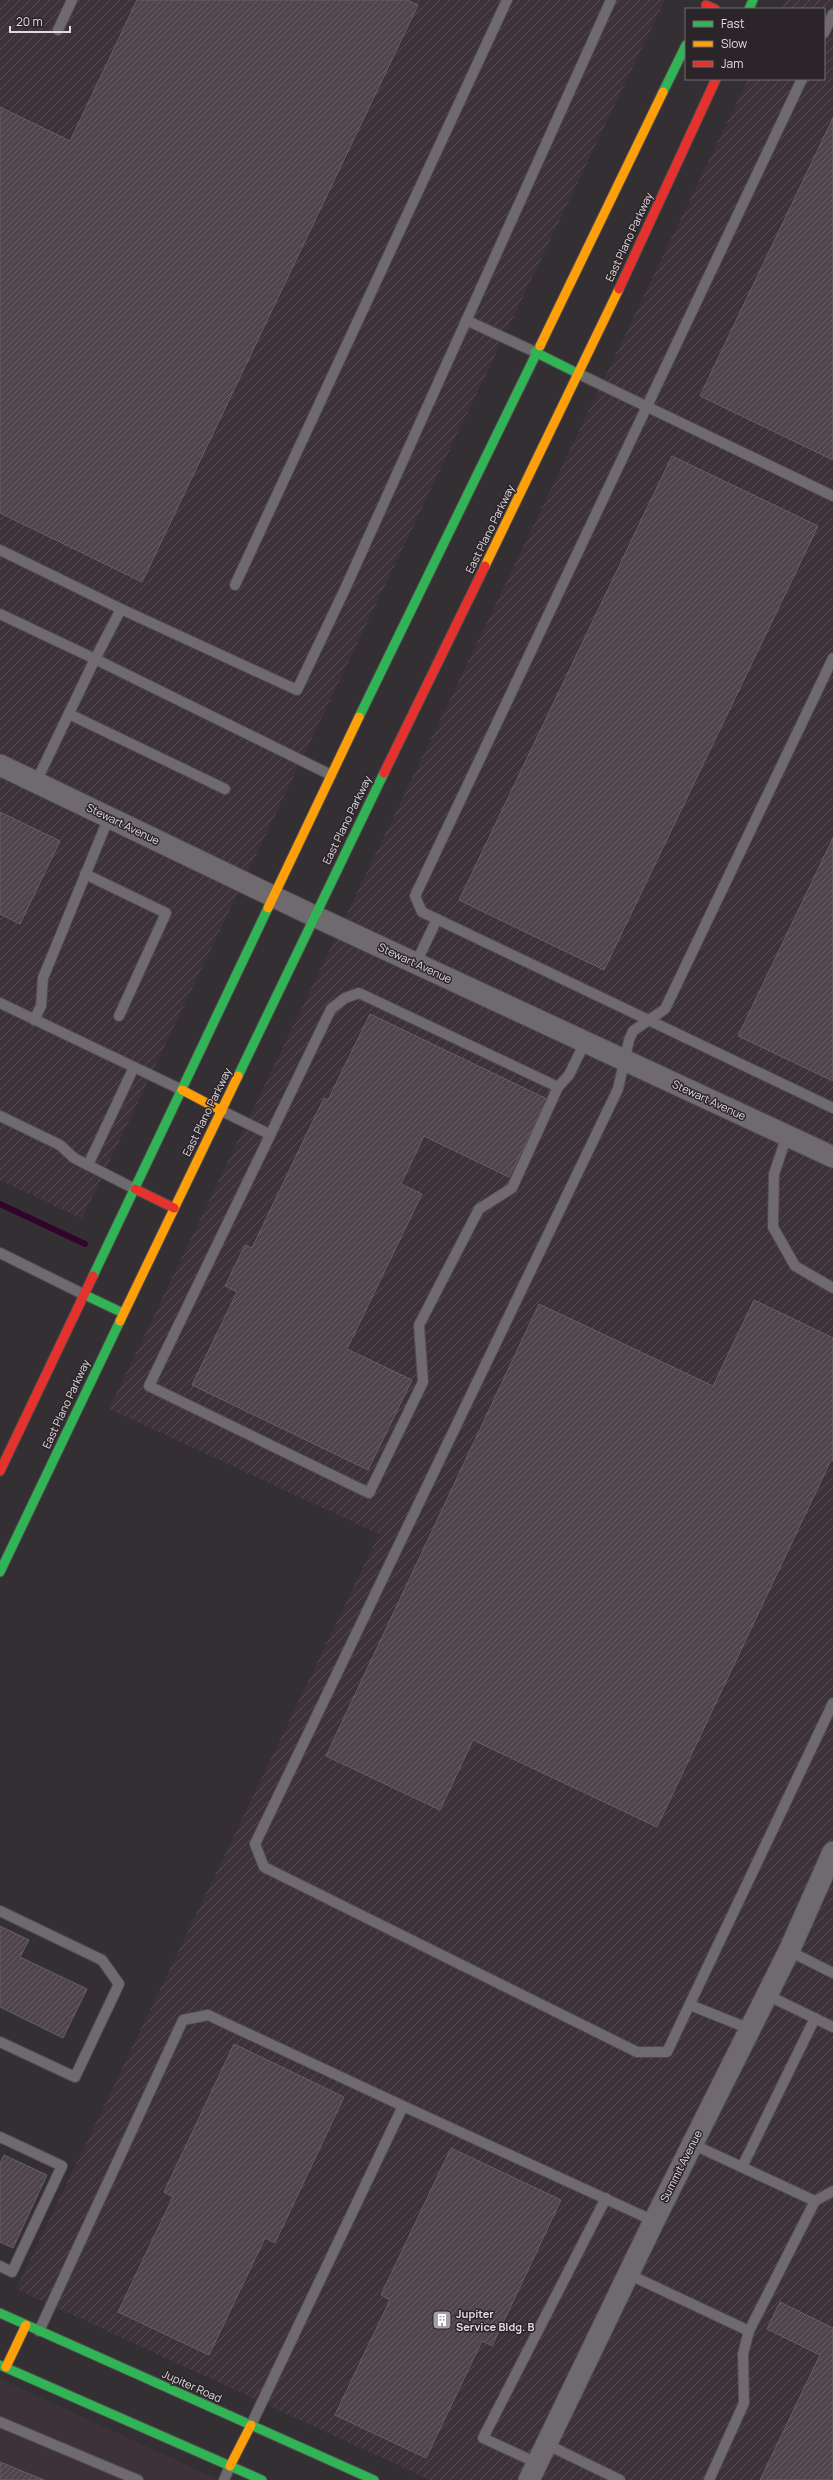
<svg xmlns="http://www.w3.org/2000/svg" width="833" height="2480" font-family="Manrope,sans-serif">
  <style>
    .built { fill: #3d313a }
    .industrial { fill: url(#industrial-furrows) }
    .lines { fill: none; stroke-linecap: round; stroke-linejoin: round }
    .stream { stroke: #31042b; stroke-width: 6 }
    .building { fill: url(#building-hatch); stroke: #646063 }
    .lane-casing { stroke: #4f4b4e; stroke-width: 12 }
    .street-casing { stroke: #4f4b4e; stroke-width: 23 }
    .fast-casing { stroke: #4f4b4e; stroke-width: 11 }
    .slow-casing { stroke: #4f4b4e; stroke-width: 11 }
    .jam-casing { stroke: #4f4b4e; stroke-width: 11 }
    .lane { stroke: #6e6a6d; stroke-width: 10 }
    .street { stroke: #6e6a6d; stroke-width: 21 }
    .fast { stroke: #30b455; stroke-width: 9 }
    .slow { stroke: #ff9f0a; stroke-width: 9 }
    .jam { stroke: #e5322d; stroke-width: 9 }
    .labels { text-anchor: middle; stroke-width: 3; stroke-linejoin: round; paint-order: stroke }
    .street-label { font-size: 11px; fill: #e1dbdf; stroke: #2b2429 }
    .poi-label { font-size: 11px; font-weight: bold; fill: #e1dbdf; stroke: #2b2429; text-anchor: start }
  </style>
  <defs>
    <pattern id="industrial-furrows" width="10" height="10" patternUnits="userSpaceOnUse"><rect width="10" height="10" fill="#3d313a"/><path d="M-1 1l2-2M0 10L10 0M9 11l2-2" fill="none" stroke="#594e56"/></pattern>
    <pattern id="building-hatch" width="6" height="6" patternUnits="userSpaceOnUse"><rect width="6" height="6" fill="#4f434c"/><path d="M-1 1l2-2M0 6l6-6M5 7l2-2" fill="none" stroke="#685e65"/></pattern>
  </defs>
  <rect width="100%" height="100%" fill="#332f32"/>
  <path class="built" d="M 0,2379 L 23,2389 L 219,2480 L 0,2480 Z"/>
  <g class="industrial">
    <path d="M 0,0 L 665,0 L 82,1219 L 0,1180 Z"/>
    <path d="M 786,0 L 833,0 L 833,2480 L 430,2480 L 16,2289 L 379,1534 L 109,1409 L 748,79 L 824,79 L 824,9 L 782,9 Z"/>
  </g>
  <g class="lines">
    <path class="stream" d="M 0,1204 L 85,1244"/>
  </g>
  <g class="building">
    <path d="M 137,0 L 407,0 L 418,5 L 142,582 L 0,513 L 0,107 L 70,141 Z"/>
    <path d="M 833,118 L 833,460 L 700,396 Z"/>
    <path d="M 672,456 L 818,526 L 604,970 L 459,900 Z"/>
    <path d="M 0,812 L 60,841 L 20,924 L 0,914 Z"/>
    <path d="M 833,838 L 833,1081 L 738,1036 Z"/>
    <path d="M 370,1014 L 547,1099 L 509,1177 L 424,1136 L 401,1184 L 422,1194 L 347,1349 L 412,1380 L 368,1470 L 192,1385 L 237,1292 L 225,1286 L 245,1245 L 252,1248 L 324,1098 L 328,1100 Z"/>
    <path d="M 754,1300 L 833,1338 L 833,1461 L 831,1460 L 657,1827 L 473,1740 L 440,1810 L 326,1756 L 539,1304 L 713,1386 Z"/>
    <path d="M 0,1926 L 29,1940 L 20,1957 L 87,1989 L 63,2038 L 0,2007 Z"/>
    <path d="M 234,2044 L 344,2097 L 275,2243 L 265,2238 L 209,2355 L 118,2312 L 173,2197 L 164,2192 Z"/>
    <path d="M 451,2148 L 561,2200 L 492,2346 L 482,2341 L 426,2458 L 335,2415 L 390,2300 L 381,2295 Z"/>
    <path d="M 4,2155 L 47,2175 L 13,2248 L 0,2242 L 0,2163 Z"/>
    <path d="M 780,2302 L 833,2328 L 833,2480 L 760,2480 L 820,2355 L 767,2329 Z"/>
    <path d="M 0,2462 L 44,2480 L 0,2480 Z"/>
  </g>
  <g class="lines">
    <g class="lane-casing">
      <g id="lane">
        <path d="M 58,30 L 72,0"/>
        <path d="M 824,33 L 833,14"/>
        <path d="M 802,79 L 415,896 L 422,912 L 833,1108"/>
        <path d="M 466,320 L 535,352"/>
        <path d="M 579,374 L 833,496"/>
        <path d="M 0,550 L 121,609 L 95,659 L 331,775"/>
        <path d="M 235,585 L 507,0"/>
        <path d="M 121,609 L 297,690 L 345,589 L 611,0"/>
        <path d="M 0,614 L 95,659 L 36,782"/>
        <path d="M 833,658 L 665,1009 L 633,1031 L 629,1040 L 618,1089 L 255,1844 L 264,1867 L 637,2052 L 667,2052 L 833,1703"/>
        <path d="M 69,714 L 225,789"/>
        <path d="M 85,874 L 166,913 L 119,1016"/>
        <path d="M 416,963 L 437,919"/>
        <path d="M 359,993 L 558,1087 L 512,1188 L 479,1209 L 419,1325 L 423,1382 L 369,1493 L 149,1386 L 331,1009 L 345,998 Z"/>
        <path d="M 0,1003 L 182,1090"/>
        <path d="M 34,1020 L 41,1006 L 43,978 L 109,817"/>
        <path d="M 558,1087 L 569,1075 L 585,1042"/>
        <path d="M 222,1111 L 269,1134"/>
        <path d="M 0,1116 L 60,1145 L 74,1158 L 135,1189"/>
        <path d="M 787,1135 L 774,1174 L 773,1227 L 795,1266 L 833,1288"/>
        <path d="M 88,1165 L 134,1067"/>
        <path d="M 0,1253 L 85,1295"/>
        <path d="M 0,1911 L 102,1960 L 119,1984 L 75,2077 L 0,2042"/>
        <path d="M 789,1951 L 833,1973"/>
        <path d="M 767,1995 L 833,2027"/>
        <path d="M 690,2005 L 750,2029"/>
        <path d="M 0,2137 L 62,2166 L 12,2272 L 0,2266"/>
        <path d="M 692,2144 L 815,2201"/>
        <path d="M 742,2167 L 815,2018"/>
        <path d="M 628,2274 L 749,2331"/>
        <path d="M 39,2331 L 183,2020 L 208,2015 L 403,2106"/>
        <path d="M 0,2422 L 138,2480"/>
        <path d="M 251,2425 L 403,2106 L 654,2221"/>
        <path d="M 546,2444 L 620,2480"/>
        <path d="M 537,2463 L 483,2438 L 606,2198"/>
        <path d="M 224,2480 L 230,2466"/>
        <path d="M 709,2480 L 744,2403 L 743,2354 L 749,2331 L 815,2201 L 833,2191"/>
      </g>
    </g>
    <g class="street-casing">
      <g id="street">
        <path d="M 0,765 L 314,916 L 833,1157"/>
        <path d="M 529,2480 L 654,2221 L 789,1951 L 833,1852"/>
      </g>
    </g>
    <g class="fast-casing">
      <g id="fast">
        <path d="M 749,9 L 753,0"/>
        <path d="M 663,92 L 686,45"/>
        <path d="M 535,352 L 579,374"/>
        <path d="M 359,717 L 540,346"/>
        <path d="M 238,1076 L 384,773"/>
        <path d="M 93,1276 L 268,908"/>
        <path d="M 85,1295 L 123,1313"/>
        <path d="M 0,1572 L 120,1321"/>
        <path d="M 0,2313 L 374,2480"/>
        <path d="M 0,2365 L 262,2480"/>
      </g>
    </g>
    <g class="slow-casing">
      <g id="slow">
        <path d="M 540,346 L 663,92"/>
        <path d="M 485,566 L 619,289"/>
        <path d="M 268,908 L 359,717"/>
        <path d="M 182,1090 L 222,1111"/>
        <path d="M 120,1321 L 238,1076"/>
        <path d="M 6,2367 L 26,2325"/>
        <path d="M 230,2466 L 251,2425"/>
      </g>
    </g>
    <g class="jam-casing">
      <g id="jam">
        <path d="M 706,5 L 715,9"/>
        <path d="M 619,289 L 716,79"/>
        <path d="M 384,773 L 485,566"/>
        <path d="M 135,1189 L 174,1208"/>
        <path d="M 0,1471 L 93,1276"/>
      </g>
    </g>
    <use href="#lane" class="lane"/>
    <use href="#street" class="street"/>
    <use href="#fast" class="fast"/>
    <use href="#slow" class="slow"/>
    <use href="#jam" class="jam"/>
  </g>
  <defs>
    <g id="building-square" transform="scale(1)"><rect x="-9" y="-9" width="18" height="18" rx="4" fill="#a49fa2" stroke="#2b2429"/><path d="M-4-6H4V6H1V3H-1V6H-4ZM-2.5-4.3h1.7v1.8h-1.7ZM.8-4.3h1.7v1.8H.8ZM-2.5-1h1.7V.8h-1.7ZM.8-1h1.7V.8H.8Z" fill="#fff"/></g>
  </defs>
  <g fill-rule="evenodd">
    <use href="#building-square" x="442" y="2320"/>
  </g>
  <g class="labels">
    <g class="street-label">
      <text transform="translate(629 237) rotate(-65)" y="4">East Plano Parkway</text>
      <text transform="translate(490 529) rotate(-64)" y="4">East Plano Parkway</text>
      <text transform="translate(347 820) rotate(-64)" y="4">East Plano Parkway</text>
      <text transform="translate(123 824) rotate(26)" y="4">Stewart Avenue</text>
      <text transform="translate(415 963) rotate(25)" y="4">Stewart Avenue</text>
      <text transform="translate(709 1100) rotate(25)" y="4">Stewart Avenue</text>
      <text transform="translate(207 1112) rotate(-64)" y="4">East Plano Parkway</text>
      <text transform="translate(66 1404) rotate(-65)" y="4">East Plano Parkway</text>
      <text transform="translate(681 2166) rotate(-63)" y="4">Summit Avenue</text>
      <text transform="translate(192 2386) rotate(24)" y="4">Jupiter Road</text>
    </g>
    <g class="poi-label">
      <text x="456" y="2318">Jupiter<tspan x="456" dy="13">Service Bldg. B</tspan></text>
    </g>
  </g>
  <rect x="685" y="8" width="140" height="72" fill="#2b2429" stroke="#746d72"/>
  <rect x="693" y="21" width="20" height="6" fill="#30b455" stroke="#746d72"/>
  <text x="721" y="28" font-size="12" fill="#e1dbdf">Fast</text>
  <rect x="693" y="41" width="20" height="6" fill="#ff9f0a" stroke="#746d72"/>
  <text x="721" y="48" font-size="12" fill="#e1dbdf">Slow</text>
  <rect x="693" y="61" width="20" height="6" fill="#e5322d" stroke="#746d72"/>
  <text x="721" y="68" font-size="12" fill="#e1dbdf">Jam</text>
  <path d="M10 26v6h60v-6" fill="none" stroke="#e1dbdf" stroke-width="2"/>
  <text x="16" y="26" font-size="12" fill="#e1dbdf" stroke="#2b2429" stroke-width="3" paint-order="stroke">20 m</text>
</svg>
